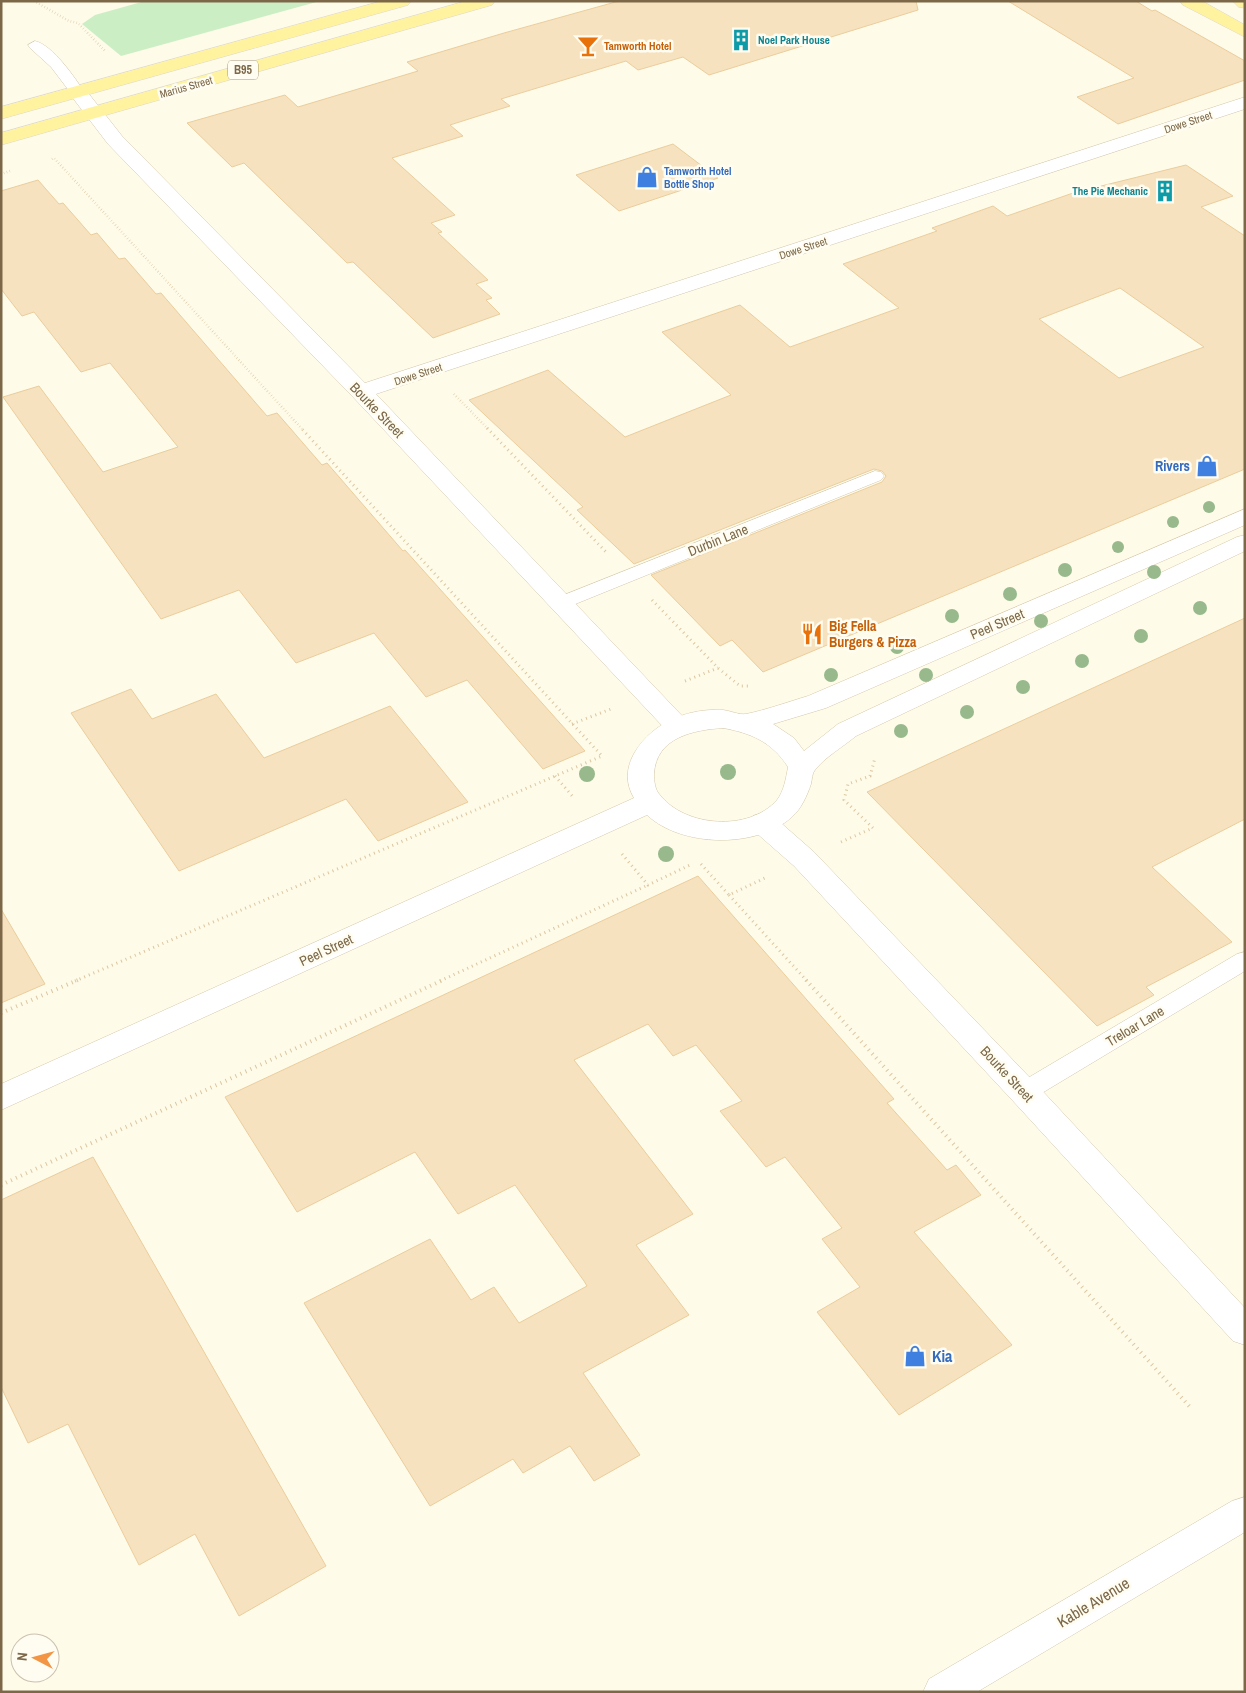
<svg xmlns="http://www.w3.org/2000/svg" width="1246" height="1693" font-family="'Archivo Narrow',sans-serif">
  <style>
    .green { fill: #cceec5 }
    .building { fill: #f6e2be; stroke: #ebcd9d; fill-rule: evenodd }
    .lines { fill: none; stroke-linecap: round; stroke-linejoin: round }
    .lane-casing { stroke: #d3c7ad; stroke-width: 1 }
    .street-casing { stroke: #d3c7ad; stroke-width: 1 }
    .secondary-casing { stroke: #d6c8aa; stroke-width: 1 }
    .primary-casing { stroke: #ddd8d0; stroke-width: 1 }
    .path-far2 { stroke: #dcc6a0; stroke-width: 2.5; stroke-dasharray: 0.5 2.5; stroke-linecap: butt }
    .path-far1 { stroke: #dcc6a0; stroke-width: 3; stroke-dasharray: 1 4; stroke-linecap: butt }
    .path { stroke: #dcc6a0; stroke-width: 4; stroke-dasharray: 1 4.5; stroke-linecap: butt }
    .lane { fill: #fff; fill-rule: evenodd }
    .street { fill: #fff; fill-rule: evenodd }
    .secondary { fill: #fff; fill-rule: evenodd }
    .primary { fill: #fff39f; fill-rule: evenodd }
    .tree { fill: #97b98c }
    .labels { text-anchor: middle; stroke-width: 5; stroke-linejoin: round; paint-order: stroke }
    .far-culture-label { font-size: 11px; font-weight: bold; fill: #0d838f; stroke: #fffdf1; text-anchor: start }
    .far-food-label { font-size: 11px; font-weight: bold; fill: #c56008; stroke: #fffdf1; text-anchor: start }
    .far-street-label { font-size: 11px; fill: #7c6849; stroke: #fffdf1 }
    .far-shop-label { font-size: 11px; font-weight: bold; fill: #366cbe; stroke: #fffdf1; text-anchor: start }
    .shield { fill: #fffdf1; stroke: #a3957b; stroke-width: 1 }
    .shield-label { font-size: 12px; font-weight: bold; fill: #7c6849 }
    .street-label { font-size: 14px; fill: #7c6849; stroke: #fffdf1 }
    .shop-label { font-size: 14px; font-weight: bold; fill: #366cbe; stroke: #fffdf1; text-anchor: end }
    .food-label { font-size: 14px; font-weight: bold; fill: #c56008; stroke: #fffdf1; text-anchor: start }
    .near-shop-label { font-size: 16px; font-weight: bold; fill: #366cbe; stroke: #fffdf1; text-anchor: start }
    .near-street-label { font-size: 16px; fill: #7c6849; stroke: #fffdf1 }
  </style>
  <rect width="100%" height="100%" fill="#fefbe9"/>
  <path class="green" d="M 145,1 L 320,1 L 121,56 L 82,24 L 95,15 Z"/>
  <g class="building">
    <path d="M 619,1 L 916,1 L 918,10 L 709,75 L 683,57 L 638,70 L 626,61 L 501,99 L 510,106 L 450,125 L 463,136 L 392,158 L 455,215 L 431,223 L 442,232 L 438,233 L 488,280 L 476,284 L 492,298 L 486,300 L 500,314 L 433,338 L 353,262 L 347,263 L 244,163 L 232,167 L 187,123 L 285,95 L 298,107 L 418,71 L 407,62 L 504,33 Z"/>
    <path d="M 1008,1 L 1136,1 L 1152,11 L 1155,10 L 1245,61 L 1245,80 L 1118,124 L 1077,97 L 1134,78 Z"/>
    <path d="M 673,144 L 718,178 L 619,211 L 576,175 Z"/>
    <path d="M 1186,165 L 1233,196 L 1201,207 L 1245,236 L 1245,469 L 763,672 L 732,640 L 720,646 L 651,575 L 882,482 L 886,476 L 882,471 L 874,469 L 634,564 L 577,510 L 583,507 L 469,400 L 548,370 L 625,437 L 731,395 L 662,332 L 740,305 L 790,347 L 899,308 L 843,264 L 937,231 L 932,228 L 993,206 L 1007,216 L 1073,193 ZM 1120,288 L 1204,347 L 1119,378 L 1039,319 Z"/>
    <path d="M 38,180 L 59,204 L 63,203 L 91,235 L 97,233 L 119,259 L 125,258 L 156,294 L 161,293 L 267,416 L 277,413 L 322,465 L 327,463 L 403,551 L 405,550 L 585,751 L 543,769 L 467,680 L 426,697 L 374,633 L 296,663 L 239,590 L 161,619 L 3,397 L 39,386 L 103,472 L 178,447 L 110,363 L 81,372 L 34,312 L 22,316 L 1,289 L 1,191 Z"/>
    <path d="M 1245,618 L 1245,819 L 1152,867 L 1232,942 L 1146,987 L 1154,995 L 1097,1026 L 867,792 Z"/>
    <path d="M 131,689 L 152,719 L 216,694 L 264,758 L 390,706 L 468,802 L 378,841 L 346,799 L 179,871 L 71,713 Z"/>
    <path d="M 698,876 L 894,1099 L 887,1103 L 947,1170 L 956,1165 L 981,1195 L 914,1232 L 1012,1345 L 899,1415 L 817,1312 L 860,1287 L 822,1239 L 842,1228 L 785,1157 L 766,1167 L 720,1111 L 742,1101 L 696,1045 L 673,1056 L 648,1024 L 574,1060 L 693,1214 L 636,1245 L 689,1315 L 583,1373 L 640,1455 L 594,1481 L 570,1446 L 523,1473 L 513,1459 L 430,1506 L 304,1303 L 430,1239 L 471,1300 L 494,1287 L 519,1323 L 587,1286 L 584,1281 L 515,1185 L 458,1214 L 415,1152 L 297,1212 L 225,1097 Z"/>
    <path d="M 1,909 L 45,984 L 1,1003 Z"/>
    <path d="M 93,1157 L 326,1566 L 239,1616 L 195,1534 L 139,1565 L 68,1424 L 28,1443 L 1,1387 L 1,1200 Z"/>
  </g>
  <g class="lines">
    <g class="lane-casing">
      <g id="lane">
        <path d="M 35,41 C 53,45 75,78 85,93 L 83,96 L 73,96 L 51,67 L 30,48 L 28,45 Z"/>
        <path d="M 875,471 L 881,472 L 884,476 L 881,480 L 568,607 L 561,609 L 554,607 L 551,603 L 554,599 Z"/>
        <path d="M 1245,952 L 1245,971 L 1032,1099 L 1024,1101 L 1016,1099 L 1012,1092 L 1016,1085 L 1237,954 Z"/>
      </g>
    </g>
    <g class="street-casing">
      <g id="street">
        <path d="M 78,87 L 85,89 L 122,136 L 365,383 L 1245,97 L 1245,109 L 376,394 L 687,721 L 691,727 L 687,733 L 678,736 L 669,733 L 353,397 L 108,144 L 69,93 L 71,89 Z"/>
        <path d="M 763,813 L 773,816 L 814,852 L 1035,1083 L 1245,1308 L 1245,1345 L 1233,1341 L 1013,1101 L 794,866 L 753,830 L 749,823 L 753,816 Z"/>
        <path d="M 1245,1497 L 1245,1532 L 977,1692 L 923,1692 L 929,1679 L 1232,1501 Z"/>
      </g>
    </g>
    <g class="secondary-casing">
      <path id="secondary" d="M 1245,509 L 1245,525 L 826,708 L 773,724 L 794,738 L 804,751 L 838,724 L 1237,537 L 1245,535 L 1245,551 L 856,736 C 844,746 824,758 815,770 C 812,773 812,780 811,784 C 807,796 801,809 792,817 C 756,849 681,847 647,815 L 1,1110 L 1,1084 L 634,798 C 625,783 626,767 635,752 C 653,722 689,708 723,710 C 731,711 739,715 746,714 C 766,710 788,702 808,696 ZM 723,728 C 751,733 772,742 788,767 C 786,778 784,791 777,800 C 749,832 685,827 660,795 C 655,790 654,781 654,774 C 656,737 694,730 723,728 Z"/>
    </g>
    <g class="primary-casing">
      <g id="primary">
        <path d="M 382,1 L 411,1 L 408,5 L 1,119 L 1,107 Z"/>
        <path d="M 466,1 L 495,1 L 492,5 L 1,145 L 1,133 Z"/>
        <path d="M 1180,1 L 1202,1 L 1245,25 L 1245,37 L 1183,5 Z"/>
        <path d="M 1233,1 L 1245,1 L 1245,8 L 1239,7 Z"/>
      </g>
    </g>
    <g class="path-far2">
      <path d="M 34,1 L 69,21 L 78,23 L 106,52"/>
      <path d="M 52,159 L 54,158 L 302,429"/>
      <path d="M 1,174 L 10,171"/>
      <path d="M 454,394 L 488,429"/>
    </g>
    <g class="path-far1">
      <path d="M 487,428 L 606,552"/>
      <path d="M 652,600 L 718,668 L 740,686 L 748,686"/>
      <path d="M 685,681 L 718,668"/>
      <path d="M 572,724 L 611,709"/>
      <path d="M 555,776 L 574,798"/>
      <path d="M 841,842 L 873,828 L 844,800 L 848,784 L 870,776 L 875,758"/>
      <path d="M 622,854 L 648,885 L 692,864"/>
      <path d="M 701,864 L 729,895 L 767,877"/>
      <path d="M 729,895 L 807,981"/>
      <path d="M 75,981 L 602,756 L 301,428"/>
      <path d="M 440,981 L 648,885"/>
    </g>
    <g class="path">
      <path d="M 806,980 L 1190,1407"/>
      <path d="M 1,1013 L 78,980"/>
      <path d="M 1,1185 L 443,980"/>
    </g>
    <use href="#lane" class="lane"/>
    <use href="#street" class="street"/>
    <use href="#secondary" class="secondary"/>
    <use href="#primary" class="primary"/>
  </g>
  <g class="tree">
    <circle cx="1209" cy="507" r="6"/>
    <circle cx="1173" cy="522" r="6"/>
    <circle cx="1118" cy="547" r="6"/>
    <circle cx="1065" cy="570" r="7"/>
    <circle cx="1154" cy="572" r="7"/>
    <circle cx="1010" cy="594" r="7"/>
    <circle cx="1200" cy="608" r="7"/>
    <circle cx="952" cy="616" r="7"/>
    <circle cx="1041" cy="621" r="7"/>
    <circle cx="1141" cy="636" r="7"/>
    <circle cx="897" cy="647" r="7"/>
    <circle cx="1082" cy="661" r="7"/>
    <circle cx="831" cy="675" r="7"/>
    <circle cx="926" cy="675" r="7"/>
    <circle cx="1023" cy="687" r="7"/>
    <circle cx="967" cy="712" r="7"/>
    <circle cx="901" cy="731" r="7"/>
    <circle cx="728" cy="772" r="8"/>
    <circle cx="587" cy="774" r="8"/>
    <circle cx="666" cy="854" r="8"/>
  </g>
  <defs>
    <g id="building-bare" transform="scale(1.725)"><path d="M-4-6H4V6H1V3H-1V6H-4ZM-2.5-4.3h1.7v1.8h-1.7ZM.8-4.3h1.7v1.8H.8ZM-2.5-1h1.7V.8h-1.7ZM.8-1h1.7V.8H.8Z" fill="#0f9aa8" stroke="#fffdf1" stroke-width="2.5" paint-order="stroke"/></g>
    <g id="bar-bare" transform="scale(1.725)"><path d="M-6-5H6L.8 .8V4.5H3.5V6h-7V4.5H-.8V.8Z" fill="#e8710a" stroke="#fffdf1" stroke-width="2.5" paint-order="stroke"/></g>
    <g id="shop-bare" transform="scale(1.725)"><path d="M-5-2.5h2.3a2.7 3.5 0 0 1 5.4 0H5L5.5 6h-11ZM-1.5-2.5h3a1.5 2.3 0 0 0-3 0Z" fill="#3f7fe0" stroke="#fffdf1" stroke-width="2.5" paint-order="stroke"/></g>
    <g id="restaurant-bare" transform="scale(1.725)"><path d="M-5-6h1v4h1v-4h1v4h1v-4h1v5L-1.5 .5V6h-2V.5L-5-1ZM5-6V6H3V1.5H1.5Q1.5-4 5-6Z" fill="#e8710a" stroke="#fffdf1" stroke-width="2.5" paint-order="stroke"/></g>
  </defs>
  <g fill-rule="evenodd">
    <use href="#building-bare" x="741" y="40"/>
    <use href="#bar-bare" x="588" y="46"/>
    <use href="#shop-bare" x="647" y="177"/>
    <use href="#building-bare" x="1165" y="191"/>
    <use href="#shop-bare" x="1207" y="466"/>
    <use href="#restaurant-bare" x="812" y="634"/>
    <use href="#shop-bare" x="915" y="1356"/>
  </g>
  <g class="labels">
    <g class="far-culture-label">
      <text x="758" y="44">Noel Park House</text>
      <text x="1148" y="195" text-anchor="end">The Pie Mechanic</text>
    </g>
    <g class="far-food-label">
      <text x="604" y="50">Tamworth Hotel</text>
    </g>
    <g class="far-street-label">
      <text transform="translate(186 87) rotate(-16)" y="4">Marius Street</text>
      <text transform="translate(1188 122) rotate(-18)" y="4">Dowe Street</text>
      <text transform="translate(803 248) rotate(-18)" y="4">Dowe Street</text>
      <text transform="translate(418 374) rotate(-18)" y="4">Dowe Street</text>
    </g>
    <g class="far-shop-label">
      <text x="664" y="175">Tamworth Hotel<tspan x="664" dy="13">Bottle Shop</tspan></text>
    </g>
    <rect class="shield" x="228" y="60.5" width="30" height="19" rx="4"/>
    <g class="shield-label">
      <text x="243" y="74">B95</text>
    </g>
    <g class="street-label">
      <text transform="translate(377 410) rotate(46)" y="5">Bourke Street</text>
      <text transform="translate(718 540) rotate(-22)" y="5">Durbin Lane</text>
      <text transform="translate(997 624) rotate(-23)" y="5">Peel Street</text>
      <text transform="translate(326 950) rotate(-25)" y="5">Peel Street</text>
      <text transform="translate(1135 1026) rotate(-31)" y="5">Treloar Lane</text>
      <text transform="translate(1007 1074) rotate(47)" y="5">Bourke Street</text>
    </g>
    <g class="shop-label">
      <text x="1190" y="471">Rivers</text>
    </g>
    <g class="food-label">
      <text x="829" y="631">Big Fella<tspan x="829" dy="16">Burgers &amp; Pizza</tspan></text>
    </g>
    <g class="near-shop-label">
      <text x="932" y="1362">Kia</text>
    </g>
    <g class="near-street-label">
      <text transform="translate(1093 1602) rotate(-31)" y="6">Kable Avenue</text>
    </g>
  </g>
  <rect width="1246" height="1693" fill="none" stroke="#7c6849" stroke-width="5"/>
  <g transform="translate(35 1658) rotate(276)"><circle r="24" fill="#fffdf1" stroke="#cbc1ae"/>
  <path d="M0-4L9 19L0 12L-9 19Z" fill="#f29545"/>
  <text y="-8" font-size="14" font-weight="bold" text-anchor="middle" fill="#7c6849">N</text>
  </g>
</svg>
